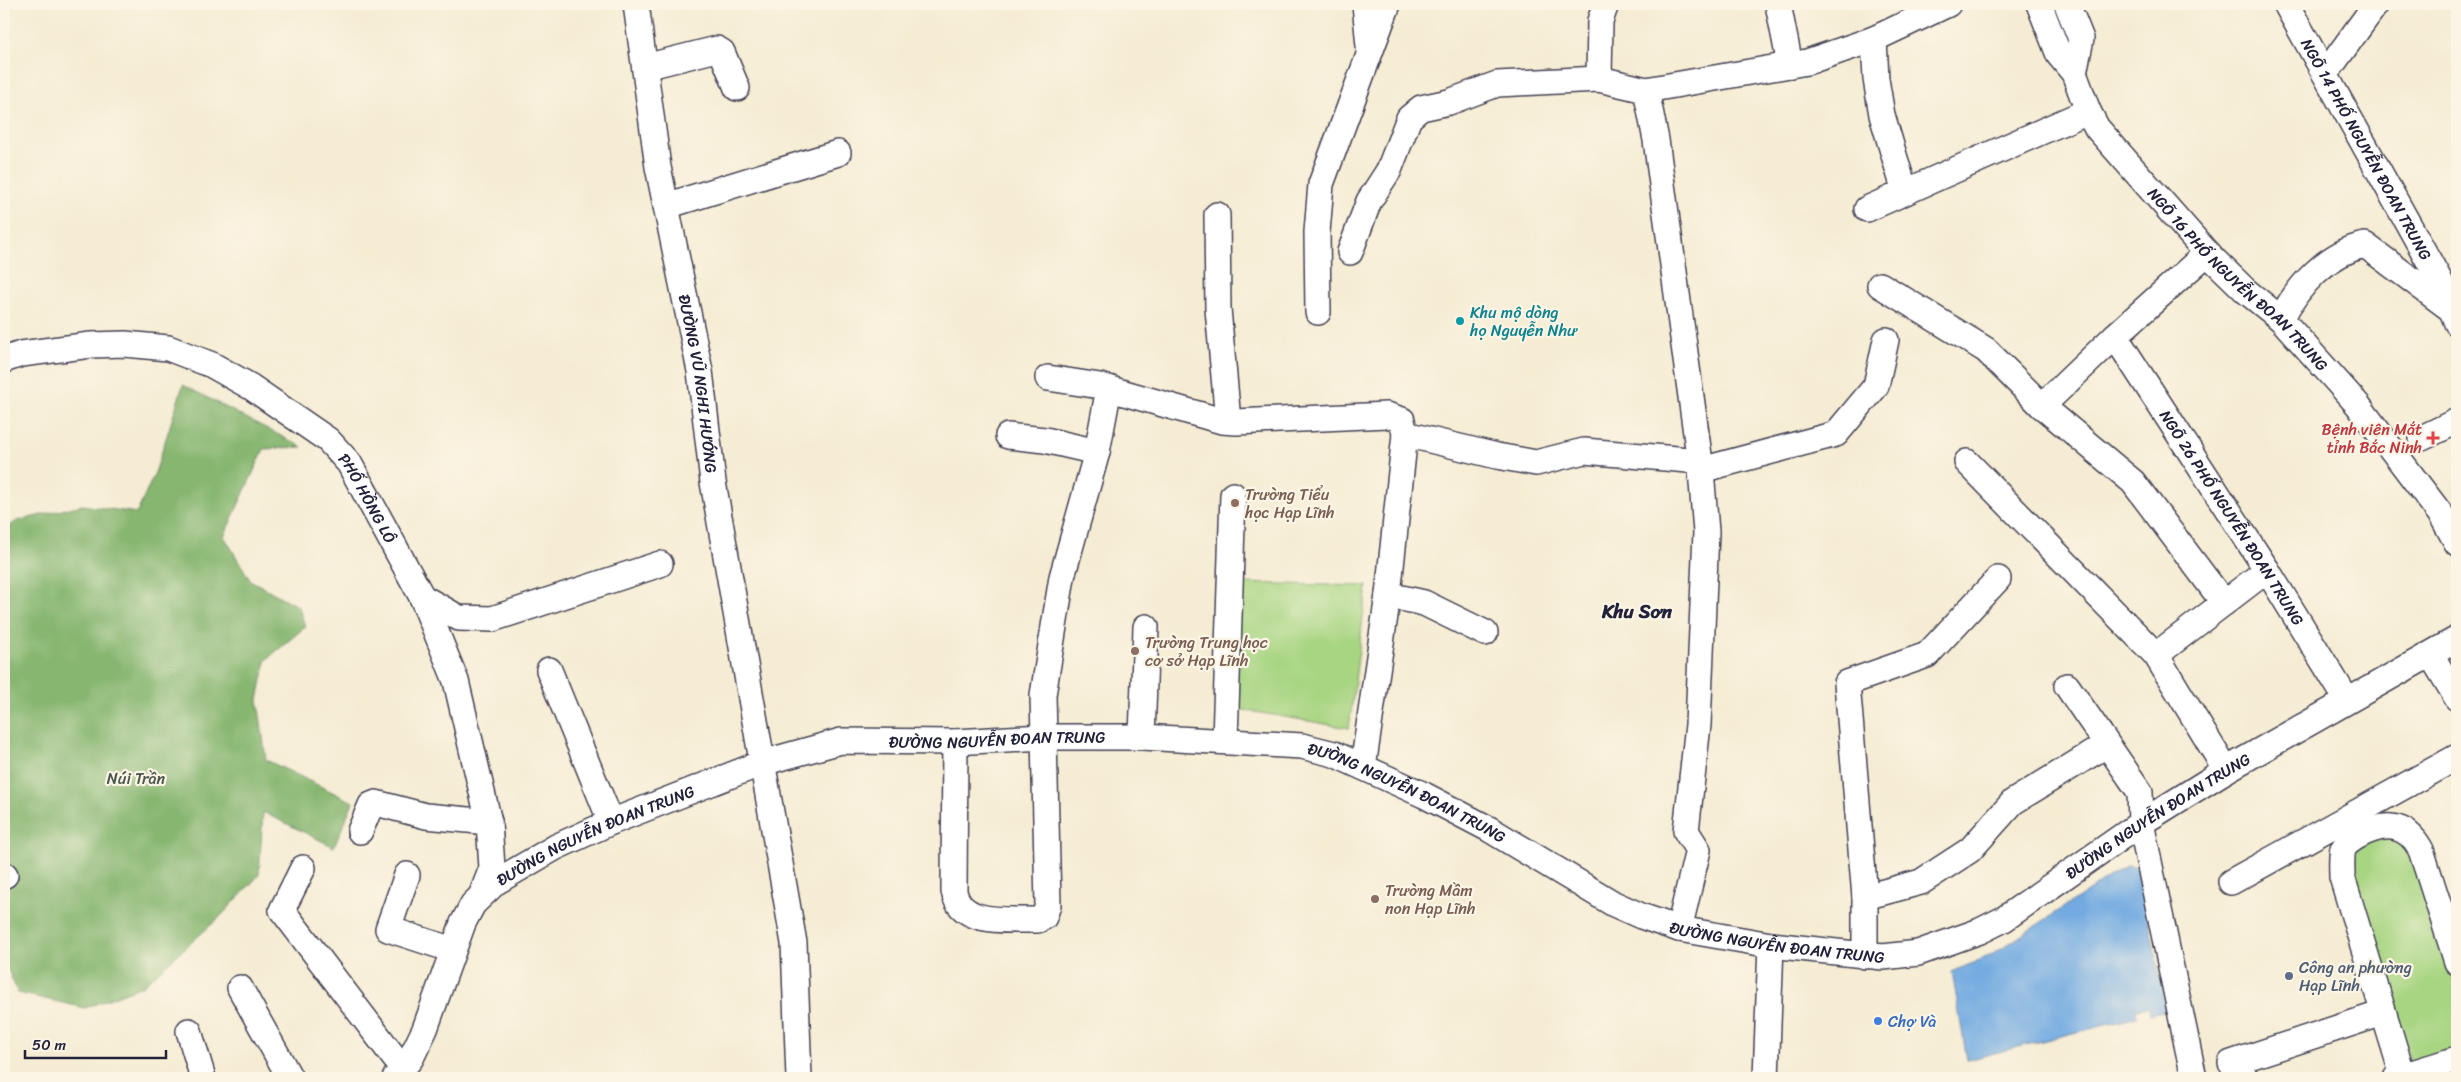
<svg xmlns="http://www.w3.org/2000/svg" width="2461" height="1082" font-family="Sriracha,sans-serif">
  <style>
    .green { fill: #a8d582; stroke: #657c5e }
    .forest { fill: #86b670; stroke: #546c56 }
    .water { fill: #72aae1; stroke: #4a668e }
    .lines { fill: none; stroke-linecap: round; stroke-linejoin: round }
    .minor-casing { stroke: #424052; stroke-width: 28 }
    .minor { stroke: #fff; stroke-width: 25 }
    .culture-dot { fill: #0f9aa8; stroke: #fcf5e5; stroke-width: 2 }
    .health-dot { fill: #e0444e; stroke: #fcf5e5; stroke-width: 2 }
    .education-dot { fill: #8d6e63; stroke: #fcf5e5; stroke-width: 2 }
    .service-dot { fill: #5c6f8a; stroke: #fcf5e5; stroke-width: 2 }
    .shop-dot { fill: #3f7fe0; stroke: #fcf5e5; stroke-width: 2 }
    .labels { text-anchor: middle; stroke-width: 4.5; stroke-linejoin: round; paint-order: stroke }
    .street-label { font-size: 16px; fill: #22223b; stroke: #fcf5e5 }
    .culture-label { font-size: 16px; fill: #0d838f; stroke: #fcf5e5; text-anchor: start }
    .health-label { font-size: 16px; fill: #be3a42; stroke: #fcf5e5; text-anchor: end }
    .education-label { font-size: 16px; fill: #785e54; stroke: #fcf5e5; text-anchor: start }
    .park-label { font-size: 16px; fill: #4a5850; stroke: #fcf5e5 }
    .service-label { font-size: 16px; fill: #4e5e75; stroke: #fcf5e5; text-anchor: start }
    .shop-label { font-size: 16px; fill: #366cbe; stroke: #fcf5e5; text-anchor: start }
    .quarter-label { font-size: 19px; font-weight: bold; fill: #22223b; stroke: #fcf5e5 }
  </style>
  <rect width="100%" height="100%" fill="#fcf5e5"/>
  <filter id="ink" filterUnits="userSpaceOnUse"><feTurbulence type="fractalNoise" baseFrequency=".02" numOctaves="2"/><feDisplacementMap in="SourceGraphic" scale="10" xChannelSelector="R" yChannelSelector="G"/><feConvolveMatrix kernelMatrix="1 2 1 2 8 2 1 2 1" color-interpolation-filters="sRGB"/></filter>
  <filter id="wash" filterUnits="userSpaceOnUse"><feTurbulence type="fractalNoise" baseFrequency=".0096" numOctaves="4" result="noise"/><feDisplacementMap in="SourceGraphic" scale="20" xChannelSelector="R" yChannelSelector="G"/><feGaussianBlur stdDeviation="1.12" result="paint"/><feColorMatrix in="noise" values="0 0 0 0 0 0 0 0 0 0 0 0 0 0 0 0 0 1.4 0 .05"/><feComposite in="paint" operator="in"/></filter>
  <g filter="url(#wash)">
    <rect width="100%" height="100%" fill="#f5ecd3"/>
    <g class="green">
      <path d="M 1239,583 L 1367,586 L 1349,728 L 1232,708 Z"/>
      <path d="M 2382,833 L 2412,843 L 2457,987 L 2457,1053 L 2411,1064 L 2350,864 L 2354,844 Z"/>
    </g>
    <path class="forest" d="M 183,385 L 302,447 L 264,449 L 224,536 L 250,580 L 299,607 L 305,627 L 266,660 L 258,700 L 266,760 L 353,802 L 334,847 L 263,812 L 259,875 L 220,917 L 142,986 L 85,1008 L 18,993 L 4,961 L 4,530 L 17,521 L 82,505 L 137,513 L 156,470 Z"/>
    <path class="water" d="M 2128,865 L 2138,869 L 2167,1010 L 2150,1015 L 2149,1007 L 2136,1009 L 2137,1017 L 1967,1060 L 1952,972 L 1993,954 Z"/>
  </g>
  <g filter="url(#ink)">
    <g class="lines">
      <g class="minor-casing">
        <g id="minor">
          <path id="s1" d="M 636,4 L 658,167 L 700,371 L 713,482 L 794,943 L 799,1078"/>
          <path d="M 1365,4 L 1369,46"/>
          <path d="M 1778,4 L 1790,65"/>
          <path id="s2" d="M 2039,4 L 2059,55 L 2074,73 L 2088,111 L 2097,128 L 2207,253 L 2246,291 L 2281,319 L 2358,405 L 2442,516 L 2457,543"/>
          <path d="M 2067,4 L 2081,39 L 2074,73"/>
          <path id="s3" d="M 2286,4 L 2440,281 L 2457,323"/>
          <path d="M 1874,39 L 1876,79 L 1882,115 L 1905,192"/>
          <path d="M 645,67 L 717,49 L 722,52 L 737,88"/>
          <path d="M 2326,73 L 2376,4"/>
          <path d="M 1599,79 L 1600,21 L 1606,4"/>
          <path d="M 1646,90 L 1656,140 L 1701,470 L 1706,532 L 1698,725 L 1686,831 L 1698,850 L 1679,929"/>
          <path d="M 666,206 L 838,153"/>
          <path d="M 1867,209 L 2088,111"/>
          <path d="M 1217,215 L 1218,309 L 1228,421"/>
          <path d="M 1350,252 L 1369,201 L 1389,170 L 1409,118 L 1421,108 L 1449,102 L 1497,84 L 1599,79 L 1646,90 L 1807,62 L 1874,39 L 1948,4"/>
          <path d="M 1880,285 L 1986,350 L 2042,406 L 2133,482 L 2224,603"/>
          <path d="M 1318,312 L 1317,232 L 1321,184 L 1388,4"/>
          <path d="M 2281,319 C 2298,286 2327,253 2365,245 L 2452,310"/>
          <path id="s4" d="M 2115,336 L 2267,570 L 2347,700"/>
          <path id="s5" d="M 4,360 L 21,354 L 91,345 L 125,344 L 168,348 L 212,365 L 251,387 L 328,440 L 349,463 L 422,597 L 456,681 L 489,822 L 492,868 L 482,894"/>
          <path d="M 1048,378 L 1100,386 L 1222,421 L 1236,422 L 1387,415 L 1402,420 L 1405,434 L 1388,595 L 1363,767"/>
          <path d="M 2042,406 L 2115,336 L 2207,253"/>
          <path d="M 1405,434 L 1497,456 L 1536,463 L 1584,451 L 1700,461"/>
          <path d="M 1008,436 L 1045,440 L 1097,452"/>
          <path d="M 2422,438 L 2457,421"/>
          <path d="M 1967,462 L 2156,655 L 2226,770"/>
          <path d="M 1701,470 L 1836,434 L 1876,386 L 1886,340"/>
          <path d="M 1388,595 L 1424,603 L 1485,633"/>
          <path d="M 422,597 L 459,618 L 492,619 L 660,564"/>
          <path d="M 2156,655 L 2267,570"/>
          <path d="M 2431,655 L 2457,698"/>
          <path d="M 549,670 L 611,822"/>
          <path d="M 2067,686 L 2140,792 L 2141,823 L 2194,1078"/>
          <path d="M 1142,737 L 1146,627"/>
          <path d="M 1225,740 L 1233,495"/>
          <path d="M 955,742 L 954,891 C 960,927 1011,919 1038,920 L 1044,917 L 1048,905 L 1043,695 L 1062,577 L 1097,452 L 1109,388"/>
          <path d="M 360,831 L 371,805 L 376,803 L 426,816 L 489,822"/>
          <path d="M 303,868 L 282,910 L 403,1069"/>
          <path d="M 4,875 L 5,875"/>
          <path d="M 407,875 L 388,929 L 453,950"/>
          <path d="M 2231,882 L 2457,757"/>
          <path d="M 1865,897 L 1921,882 L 1970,850 L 2013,802 L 2106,745"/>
          <path d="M 1865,956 L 1865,897 L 1847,683 L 1927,655 L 1998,579"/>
          <path d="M 240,988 L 290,1078"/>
          <path d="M 189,1031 L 203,1078"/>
          <path d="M 2231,1063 L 2383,1013"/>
          <path d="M 2403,1076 L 2342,877 C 2342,869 2341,856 2343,849 C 2346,843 2353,839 2358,836 C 2384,822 2406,822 2421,850 L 2457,962"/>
          <path d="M 2245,1077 L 2245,1078"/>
          <path id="s6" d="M 395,1078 L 411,1058 L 425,1029 L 463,923 L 473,904 L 496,882 L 556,847 L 611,822 L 762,763 L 841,741 L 955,742 L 1043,737 L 1142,737 L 1302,746 L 1334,754 L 1424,795 L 1489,829 L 1614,904 L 1641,916 L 1679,929 L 1771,945 L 1883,957 L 1918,953 L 1980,931 L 2004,919 L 2141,823 L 2226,770 L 2457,639"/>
          <path d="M 1766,1078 L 1771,945"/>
          <path d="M 2396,1078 L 2457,1059"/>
        </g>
      </g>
      <use href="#minor" class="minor"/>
    </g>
  </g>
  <circle class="culture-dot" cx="1460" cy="321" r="5"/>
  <path class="health-dot" d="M2430.5 430.5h5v5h5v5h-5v5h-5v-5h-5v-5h5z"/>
  <g class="education-dot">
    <circle cx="1235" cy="503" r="5"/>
    <circle cx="1135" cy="651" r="5"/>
    <circle cx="1375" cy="899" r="5"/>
  </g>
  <circle class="service-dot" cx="2289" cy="976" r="5"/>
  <circle class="shop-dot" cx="1878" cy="1021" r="5"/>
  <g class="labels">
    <g class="street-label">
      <text dy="6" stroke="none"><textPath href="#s3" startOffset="166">NGÕ 14 PHỐ NGUYỄN ĐOAN TRUNG</textPath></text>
      <text dy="6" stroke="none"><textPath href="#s2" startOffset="345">NGÕ 16 PHỐ NGUYỄN ĐOAN TRUNG</textPath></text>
      <text dy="6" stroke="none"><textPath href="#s1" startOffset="385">ĐƯỜNG VŨ NGHI HƯỚNG</textPath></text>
      <text dy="6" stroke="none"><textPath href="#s5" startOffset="422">PHỐ HỒNG LÔ</textPath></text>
      <text dy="6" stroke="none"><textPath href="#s4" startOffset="216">NGÕ 26 PHỐ NGUYỄN ĐOAN TRUNG</textPath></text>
      <text dy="6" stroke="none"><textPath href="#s6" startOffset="754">ĐƯỜNG NGUYỄN ĐOAN TRUNG</textPath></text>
      <text dy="6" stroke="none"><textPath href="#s6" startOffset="1174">ĐƯỜNG NGUYỄN ĐOAN TRUNG</textPath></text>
      <text dy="6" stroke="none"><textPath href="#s6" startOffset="1999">ĐƯỜNG NGUYỄN ĐOAN TRUNG</textPath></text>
      <text dy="6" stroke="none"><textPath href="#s6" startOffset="334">ĐƯỜNG NGUYỄN ĐOAN TRUNG</textPath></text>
      <text dy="6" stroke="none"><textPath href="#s6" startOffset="1579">ĐƯỜNG NGUYỄN ĐOAN TRUNG</textPath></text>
    </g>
    <g class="culture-label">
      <text x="1470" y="318">Khu mộ dòng<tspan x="1470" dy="18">họ Nguyễn Như</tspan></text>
    </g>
    <g class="health-label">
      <text x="2422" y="435">Bệnh viện Mắt<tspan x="2422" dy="18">tỉnh Bắc Ninh</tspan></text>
    </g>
    <g class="education-label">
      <text x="1245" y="500">Trường Tiểu<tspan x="1245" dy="18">học Hạp Lĩnh</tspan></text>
      <text x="1145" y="648">Trường Trung học<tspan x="1145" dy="18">cơ sở Hạp Lĩnh</tspan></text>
      <text x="1385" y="896">Trường Mầm<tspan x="1385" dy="18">non Hạp Lĩnh</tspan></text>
    </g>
    <g class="park-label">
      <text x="136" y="784">Núi Trần</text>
    </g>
    <g class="service-label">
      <text x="2299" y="973">Công an phường<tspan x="2299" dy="18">Hạp Lĩnh</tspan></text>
    </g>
    <g class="shop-label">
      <text x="1888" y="1027">Chợ Và</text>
    </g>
    <g class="quarter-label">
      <text x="1637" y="618">Khu Sơn</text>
    </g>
  </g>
  <rect width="2461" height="1082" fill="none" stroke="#fcf5e5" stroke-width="20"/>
  <path d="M25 1050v8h141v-8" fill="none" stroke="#22223b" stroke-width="2.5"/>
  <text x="32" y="1050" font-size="15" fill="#22223b" stroke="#fcf5e5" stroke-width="4" paint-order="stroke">50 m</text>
</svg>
